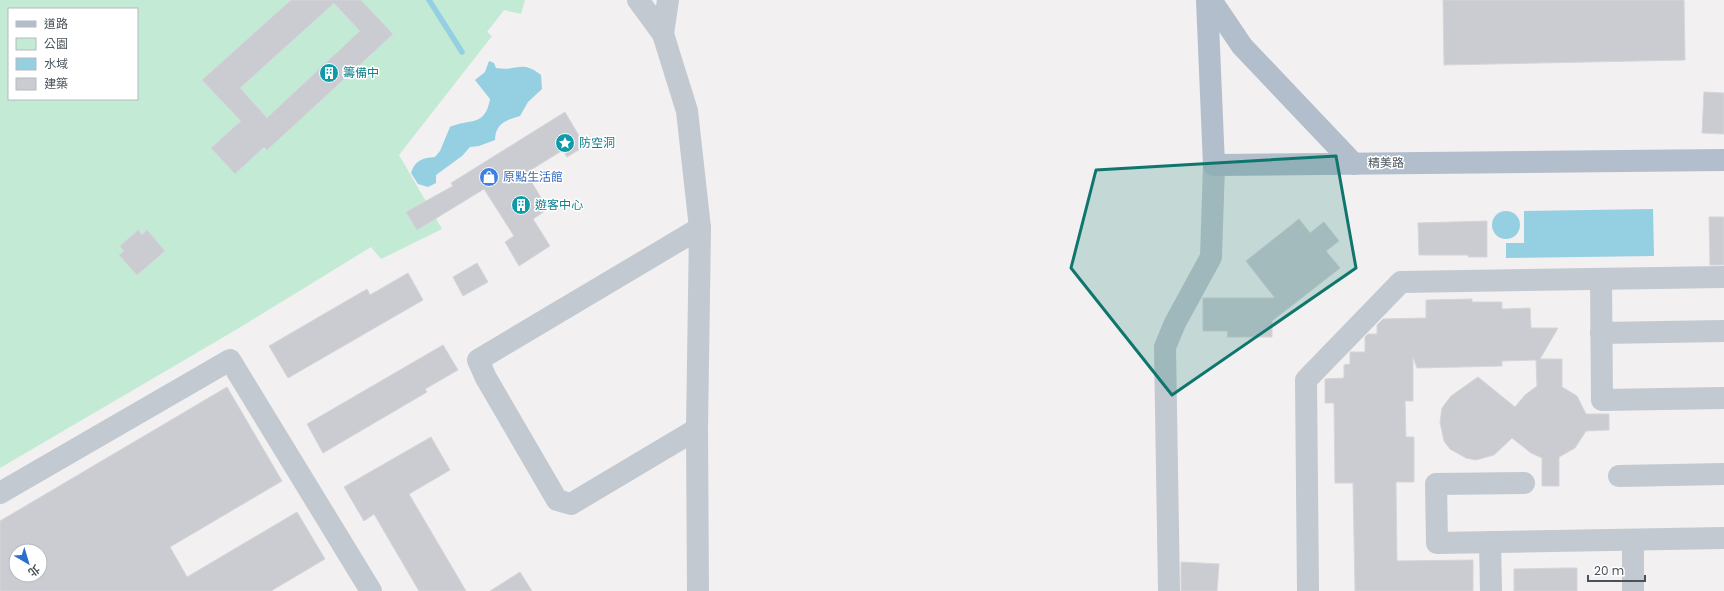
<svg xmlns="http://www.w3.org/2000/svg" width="1724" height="591" font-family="Poppins,'Noto Sans TC',sans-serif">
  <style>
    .green { fill: #c3ead4; fill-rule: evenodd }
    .water { fill: #95cfe2 }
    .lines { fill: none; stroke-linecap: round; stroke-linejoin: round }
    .stream { stroke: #95cfe2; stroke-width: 5.5 }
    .building { fill: #caccd1; stroke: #d4d6da; fill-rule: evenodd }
    .minor { stroke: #c2c9d0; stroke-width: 22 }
    .major { stroke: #b2becb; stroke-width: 22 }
    .marked { fill: #0f766e; fill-opacity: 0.2; stroke: #0f766e; stroke-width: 3; stroke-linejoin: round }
    .labels { text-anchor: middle; stroke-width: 3; stroke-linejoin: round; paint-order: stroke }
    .culture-label { font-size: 12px; fill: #0d838f; stroke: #fff; text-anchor: start }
    .street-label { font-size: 12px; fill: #49525b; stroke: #fff }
    .shop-label { font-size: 12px; fill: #366cbe; stroke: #fff; text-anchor: start }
  </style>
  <rect width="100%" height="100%" fill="#f2f0f0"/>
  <path class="green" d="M 0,0 L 525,0 L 521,14 L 504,10 L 487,32 L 492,36 L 399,155 L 442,229 L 381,259 L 371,247 L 239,328 L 0,468 ZM 9,9 L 137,9 L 137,99 L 9,99 Z"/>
  <g class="water">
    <path d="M 489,61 L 494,63 L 496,68 C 517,72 521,59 541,75 L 542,89 L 528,102 L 520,116 C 506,120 495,124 495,140 L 479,146 L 470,147 L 462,156 L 436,175 L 436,183 L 428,187 L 418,184 L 411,173 C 415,160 423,158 435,157 L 440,151 L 450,127 C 469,118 485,128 490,99 L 475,80 L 485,72 Z"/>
    <path d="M 1653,209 L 1654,256 L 1506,258 L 1506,243 L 1524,243 L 1524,211 Z"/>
    <circle cx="1506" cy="225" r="14"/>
  </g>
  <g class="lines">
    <path class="stream" d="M 429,0 L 462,52"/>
  </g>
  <g class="building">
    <path d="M 291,0 L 361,0 L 393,34 L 267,150 L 264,147 L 235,174 L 211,148 L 241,121 L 202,80 ZM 334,3 L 360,31 L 267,118 L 240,88 Z"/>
    <path d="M 1443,0 L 1684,0 L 1685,60 L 1444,65 Z"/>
    <path d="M 1704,92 L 1724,93 L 1724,134 L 1702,133 Z"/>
    <path d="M 565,112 L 585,146 L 567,157 L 563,150 L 526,173 L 548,209 L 533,219 L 550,246 L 519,266 L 505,242 L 514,236 L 484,189 L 417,230 L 406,212 L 453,186 L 451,183 Z"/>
    <path d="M 1709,217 L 1724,217 L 1724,265 L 1710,265 Z"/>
    <path d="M 1299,219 L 1310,233 L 1324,222 L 1339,241 L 1326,251 L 1340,268 L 1272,321 L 1272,337 L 1227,337 L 1228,331 L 1203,331 L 1203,298 L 1275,298 L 1246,261 Z"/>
    <path d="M 1487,221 L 1487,257 L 1468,257 L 1468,255 L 1419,255 L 1418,223 Z"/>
    <path d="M 138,230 L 142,235 L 147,230 L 165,251 L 137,275 L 119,255 L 124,251 L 120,246 Z"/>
    <path d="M 477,263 L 488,282 L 463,296 L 453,277 Z"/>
    <path d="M 408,273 L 423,300 L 288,378 L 269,346 L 367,289 L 370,295 Z"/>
    <path d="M 1472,299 L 1472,302 L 1502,302 L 1502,309 L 1530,308 L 1531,328 L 1558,328 L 1540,359 L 1562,359 L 1562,387 L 1577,396 L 1586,414 L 1609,414 L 1609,430 L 1586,431 L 1575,448 L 1559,457 L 1559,486 L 1542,486 L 1542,458 L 1531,453 L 1512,438 L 1494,455 L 1476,460 L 1466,458 L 1450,449 L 1444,441 L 1440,422 L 1442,408 L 1451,396 L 1478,377 L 1515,407 L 1525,395 L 1537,386 L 1536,360 L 1502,361 L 1502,366 L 1417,368 L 1413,357 L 1413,401 L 1405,401 L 1406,437 L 1414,437 L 1414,482 L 1396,482 L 1397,561 L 1473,560 L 1473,591 L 1355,591 L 1353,483 L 1335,483 L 1334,403 L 1325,403 L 1325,379 L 1344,378 L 1344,365 L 1350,364 L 1350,352 L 1365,352 L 1365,337 L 1368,334 L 1377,334 L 1377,325 L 1383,319 L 1426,318 L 1426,300 Z"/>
    <path d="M 443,345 L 458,370 L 425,389 L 427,392 L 323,453 L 307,424 Z"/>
    <path d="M 227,387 L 282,481 L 170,547 L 187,577 L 297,512 L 325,559 L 271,591 L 0,591 L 0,521 ZM 16,551 L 40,551 L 40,575 L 16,575 Z"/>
    <path d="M 431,437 L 450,470 L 409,494 L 466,591 L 419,591 L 374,514 L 364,521 L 344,487 Z"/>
    <path d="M 1181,562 L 1219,564 L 1217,591 L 1181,591 Z"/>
    <path d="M 1564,568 L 1577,568 L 1577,591 L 1514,591 L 1514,569 Z"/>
    <path d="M 520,572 L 532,591 L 490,591 Z"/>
  </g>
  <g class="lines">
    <g class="minor">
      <path d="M 638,0 L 663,34 L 687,111 L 700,228 L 478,360 L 486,378 L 557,500 L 571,504 L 697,429 L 698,591"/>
      <path d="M 663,34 L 668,0"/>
      <path d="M 1601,279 L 1602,400 L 1724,398"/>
      <path d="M 1601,333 L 1724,331"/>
      <path d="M 697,429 L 700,228"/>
      <path d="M 1619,476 L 1724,474"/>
      <path d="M 1524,483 L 1436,484 L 1437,543 L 1724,538"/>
      <path d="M 0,493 L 230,360 L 371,591"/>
      <path d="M 1633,540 L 1633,591"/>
      <path d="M 1490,542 L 1491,591"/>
      <path d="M 1169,591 L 1165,347 L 1175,323 L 1211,257 L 1214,165"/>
      <path d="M 1308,591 L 1306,380 L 1401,282 L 1724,277"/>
    </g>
    <g class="major">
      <path d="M 1207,0 L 1214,165 L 1724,160"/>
      <path d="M 1211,0 L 1242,46 L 1354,164"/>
    </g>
  </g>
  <path class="marked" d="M 1336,156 L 1356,268 L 1172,395 L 1071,268 L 1096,170 Z"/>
  <defs>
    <g id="building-disc" transform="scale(1)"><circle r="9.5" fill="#0f9aa8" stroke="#fff"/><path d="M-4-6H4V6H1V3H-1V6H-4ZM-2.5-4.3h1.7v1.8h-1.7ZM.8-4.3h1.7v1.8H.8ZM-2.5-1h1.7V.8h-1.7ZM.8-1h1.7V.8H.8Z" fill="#fff"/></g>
    <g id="sight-disc" transform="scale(1)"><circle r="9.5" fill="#0f9aa8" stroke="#fff"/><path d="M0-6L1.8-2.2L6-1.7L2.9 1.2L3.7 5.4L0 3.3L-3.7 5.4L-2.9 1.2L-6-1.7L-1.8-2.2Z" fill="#fff"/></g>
    <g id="shop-disc" transform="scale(1)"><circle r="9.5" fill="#3f7fe0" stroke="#fff"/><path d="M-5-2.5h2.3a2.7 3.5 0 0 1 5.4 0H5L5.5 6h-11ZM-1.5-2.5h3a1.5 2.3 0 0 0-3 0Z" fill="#fff"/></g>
  </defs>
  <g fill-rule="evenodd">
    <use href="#building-disc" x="329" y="73"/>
    <use href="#sight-disc" x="565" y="143"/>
    <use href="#shop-disc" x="489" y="177"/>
    <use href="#building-disc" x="521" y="205"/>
  </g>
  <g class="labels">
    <g class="culture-label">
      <text x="343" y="77">籌備中</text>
      <text x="579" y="147">防空洞</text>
      <text x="535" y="209">遊客中心</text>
    </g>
    <g class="street-label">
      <text transform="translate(1386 163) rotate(-1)" y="4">精美路</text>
    </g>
    <g class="shop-label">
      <text x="503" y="181">原點生活館</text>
    </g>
  </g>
  <rect x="8" y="8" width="130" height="92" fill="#ffffff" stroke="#b6babd"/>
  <rect x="16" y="21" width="20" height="6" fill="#b2becb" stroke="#b6babd"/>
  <text x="44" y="28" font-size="12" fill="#49525b">道路</text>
  <rect x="16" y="38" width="20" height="12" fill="#c3ead4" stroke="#b6babd"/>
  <text x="44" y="48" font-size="12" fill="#49525b">公園</text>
  <rect x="16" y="58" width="20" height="12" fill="#95cfe2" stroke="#b6babd"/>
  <text x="44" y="68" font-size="12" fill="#49525b">水域</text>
  <rect x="16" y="78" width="20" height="12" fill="#caccd1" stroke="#b6babd"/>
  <text x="44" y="88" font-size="12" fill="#49525b">建築</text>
  <g transform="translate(28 563) rotate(142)"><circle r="19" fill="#ffffff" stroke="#b6babd"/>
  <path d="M0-3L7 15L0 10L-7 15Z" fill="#2d6dce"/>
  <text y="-6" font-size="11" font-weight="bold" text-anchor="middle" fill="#49525b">北</text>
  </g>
  <path d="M1588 575v6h57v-6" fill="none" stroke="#49525b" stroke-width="2"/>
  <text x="1594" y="575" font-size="12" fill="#49525b" stroke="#ffffff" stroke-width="3" paint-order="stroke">20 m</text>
</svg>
